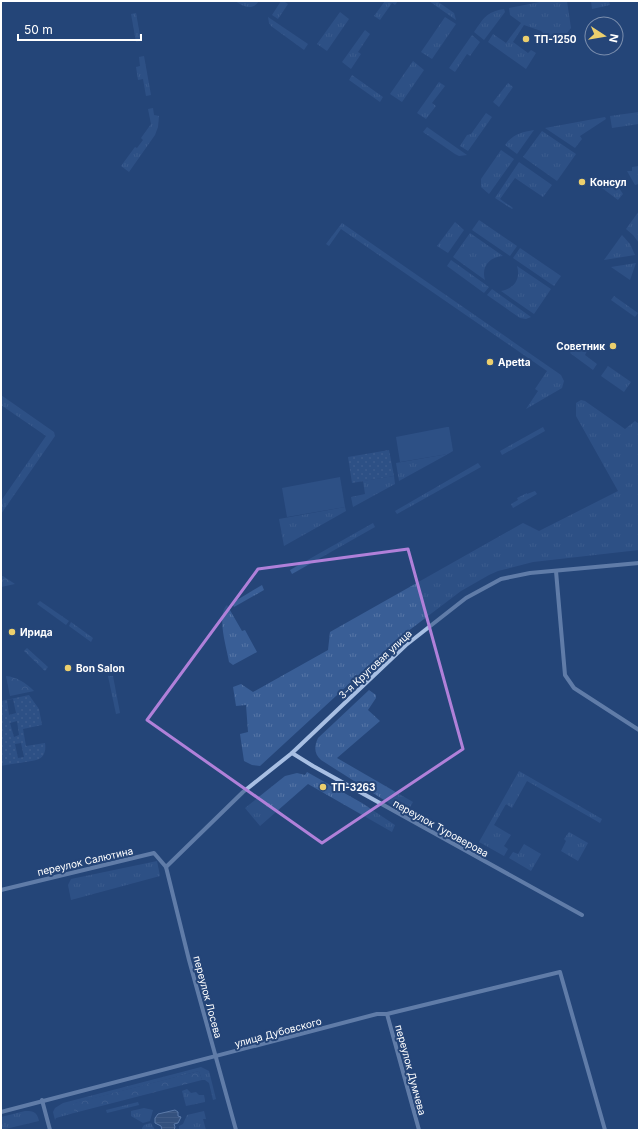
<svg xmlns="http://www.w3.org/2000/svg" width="640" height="1131" font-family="Inter,sans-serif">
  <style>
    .grass { fill: url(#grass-tufts) }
    .forest { fill: url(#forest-crowns) }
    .park { fill: url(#park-dots); fill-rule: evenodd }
    .pitch { fill: #395e96 }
    .water { fill: url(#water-rules); stroke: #9cb9e4 }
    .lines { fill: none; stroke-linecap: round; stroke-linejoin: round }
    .street { stroke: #a8bfe3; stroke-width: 4 }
    .marked { fill: none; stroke: #b080d9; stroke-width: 3; stroke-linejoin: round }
    .poi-dot { fill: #eccf6d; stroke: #254578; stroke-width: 1.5 }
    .labels { text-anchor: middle; stroke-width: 4; stroke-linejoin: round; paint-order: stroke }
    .poi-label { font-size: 10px; font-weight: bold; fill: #fff; stroke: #254578; text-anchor: start }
    .street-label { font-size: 10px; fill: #fff; stroke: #254578 }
  </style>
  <defs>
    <pattern id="grass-tufts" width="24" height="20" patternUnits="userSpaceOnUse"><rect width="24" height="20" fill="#395e96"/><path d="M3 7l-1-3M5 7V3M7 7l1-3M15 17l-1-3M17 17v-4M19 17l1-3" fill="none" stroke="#5776a6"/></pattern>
    <pattern id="forest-crowns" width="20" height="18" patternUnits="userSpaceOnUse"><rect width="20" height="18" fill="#395e96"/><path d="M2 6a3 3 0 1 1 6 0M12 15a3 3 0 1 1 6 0" fill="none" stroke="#5776a6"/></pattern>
    <pattern id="park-dots" width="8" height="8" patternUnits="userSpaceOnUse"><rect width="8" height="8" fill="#395e96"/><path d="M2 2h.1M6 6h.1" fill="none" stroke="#5776a6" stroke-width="1.8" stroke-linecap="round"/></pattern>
    <pattern id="water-rules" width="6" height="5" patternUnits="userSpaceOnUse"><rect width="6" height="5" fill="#485f85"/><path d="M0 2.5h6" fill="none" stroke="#637797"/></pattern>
  </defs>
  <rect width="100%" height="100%" fill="#254578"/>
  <g class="grass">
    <path d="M 235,1 L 259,1 C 252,11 244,7 235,1 Z"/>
    <path d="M 281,1 L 286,1 L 285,2 L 288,4 L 278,19 L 272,15 Z"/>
    <path d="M 385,1 L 398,1 L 395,5 L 392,3 L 380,20 L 374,16 Z"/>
    <path d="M 429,1 L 437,1 L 454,13 L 456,20 Z"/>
    <path d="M 545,1 L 567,1 L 571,28 L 567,33 L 549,36 L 544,43 L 538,40 L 540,36 L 544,34 L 541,31 L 524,25 L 513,42 L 528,53 L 531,50 L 536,53 L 526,69 L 488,42 L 493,34 L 506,43 L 521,23 L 510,15 L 509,8 Z"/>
    <path d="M 591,1 L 609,1 L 610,5 L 592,9 Z"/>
    <path d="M 504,9 L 505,12 L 484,40 L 474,32 C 484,18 486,12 504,9 Z"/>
    <path d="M 340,12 L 349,19 L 327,51 L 317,44 Z"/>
    <path d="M 136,13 L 141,41 L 136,42 L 131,14 Z"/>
    <path d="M 268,17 L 308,44 L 304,50 L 271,26 L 269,23 Z"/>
    <path d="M 445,17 L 456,24 L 432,59 L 421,52 Z"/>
    <path d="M 365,30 L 370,34 L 358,52 L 361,54 L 351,69 L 342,62 Z"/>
    <path d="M 472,35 L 480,42 L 470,56 L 467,54 L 455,72 L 449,68 Z"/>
    <path d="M 144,56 L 151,95 L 146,96 L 143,79 L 138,80 L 136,67 L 140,66 L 139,57 Z"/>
    <path d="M 413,61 L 424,70 L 402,102 L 390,94 Z"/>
    <path d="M 352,75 L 383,97 L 380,102 L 349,80 Z"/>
    <path d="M 439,82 L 445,86 L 432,103 L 436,106 L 426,119 L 417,113 Z"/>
    <path d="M 508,83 L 513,87 L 499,107 L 493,102 Z"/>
    <path d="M 153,108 L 154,115 L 159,116 L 158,127 L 155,135 L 129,172 L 121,166 L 135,147 L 137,148 L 143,140 L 141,138 L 151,124 L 148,109 Z"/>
    <path d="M 639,112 L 639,124 L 612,128 L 610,116 Z"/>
    <path d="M 486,113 L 492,117 L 468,151 L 460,146 L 467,135 L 471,134 Z"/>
    <path d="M 605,117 L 606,119 L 580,136 L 582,139 L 575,148 L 545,128 Z"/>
    <path d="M 427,127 L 467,155 L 459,156 L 455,154 L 423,132 Z"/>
    <path d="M 534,130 L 517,154 L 505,145 C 513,134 522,132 534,130 Z"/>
    <path d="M 542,131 L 576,154 L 557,181 L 523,157 Z"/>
    <path d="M 501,150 L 514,159 L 489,194 L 481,187 L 481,179 Z"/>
    <path d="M 519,162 L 552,185 L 543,197 L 515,178 L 500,199 L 513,208 L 512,209 L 495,198 Z"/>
    <path d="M 639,166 L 639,184 L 635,185 L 627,171 L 632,171 L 632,167 Z"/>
    <path d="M 607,181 L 617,185 L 623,194 L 618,200 L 602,188 Z"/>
    <path d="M 639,211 L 639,243 L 633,235 L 626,229 Z"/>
    <path d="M 479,220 L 517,246 L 510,256 L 472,230 Z"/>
    <path d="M 455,222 L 464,230 L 448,253 L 437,246 Z"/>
    <path d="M 342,223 L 561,375 L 564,381 L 562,388 L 526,409 L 538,391 L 535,389 L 547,371 L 341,229 L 329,246 L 326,244 Z"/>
    <path d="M 470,233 L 503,256 C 489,257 481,267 485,280 L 453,257 Z"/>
    <path d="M 622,235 L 630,244 L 635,255 L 604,260 Z"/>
    <path d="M 520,248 L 561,276 L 554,286 L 513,258 Z"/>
    <path d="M 451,260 L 489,287 L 484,293 L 447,266 Z"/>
    <path d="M 636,263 L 630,280 L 611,267 Z"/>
    <path d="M 517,266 L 551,289 L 534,314 L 501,291 C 514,289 521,279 517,266 Z"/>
    <path d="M 492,289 L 531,317 L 526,319 L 520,318 L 487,295 Z"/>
    <path d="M 614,296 L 638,313 L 635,317 L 611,300 Z"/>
    <path d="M 577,344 L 587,351 L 585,355 L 597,364 L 593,370 L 570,353 Z"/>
    <path d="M 608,366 L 631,382 L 624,392 L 601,376 Z"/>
    <path d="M 1,395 L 54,432 L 55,436 L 1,514 L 1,501 L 46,436 L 1,405 Z"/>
    <path d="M 581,400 L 585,401 L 625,429 L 635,421 L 639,424 L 639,550 L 533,562 L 498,571 L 489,575 L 461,591 L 399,638 L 260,766 L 252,765 L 244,761 L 240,734 L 248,732 L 246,705 L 236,706 L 233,687 L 241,684 L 253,692 L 328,650 L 330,632 L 523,523 L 539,531 L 618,491 L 576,416 L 576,403 Z"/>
    <path d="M 543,427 L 545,431 L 502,455 L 500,451 Z"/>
    <path d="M 448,454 L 399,481 L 396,463 Z"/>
    <path d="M 478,463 L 481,467 L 397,514 L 395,511 Z"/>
    <path d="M 394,476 L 395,484 L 353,507 L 351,497 L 365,494 L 363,481 Z"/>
    <path d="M 535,491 L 537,494 L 513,508 L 511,504 L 518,500 L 517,498 L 527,493 L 527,494 Z"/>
    <path d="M 345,507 L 346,511 L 284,546 L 279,519 Z"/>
    <path d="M 373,523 L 375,527 L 292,574 L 290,570 Z"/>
    <path d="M 262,585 L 264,590 L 234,607 L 232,603 Z"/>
    <path d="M 40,601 L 69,621 L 66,625 L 37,604 Z"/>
    <path d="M 227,605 L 242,631 L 245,630 L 257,652 L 233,665 L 229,662 C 227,649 216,615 227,605 Z"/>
    <path d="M 71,622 L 93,638 L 91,642 L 69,626 Z"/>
    <path d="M 108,676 L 113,676 L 120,713 L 116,714 Z"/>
    <path d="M 369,690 L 376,695 L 376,698 L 368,710 L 380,721 L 337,758 L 413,802 L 406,814 L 321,760 C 314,754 314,747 318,738 Z"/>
    <path d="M 519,771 L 602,819 L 600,823 L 527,781 L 512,808 L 506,804 L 494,825 L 511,835 L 504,846 L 508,849 L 504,856 L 479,842 Z"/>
    <path d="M 307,772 L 362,803 L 395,825 L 392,832 L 308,784 L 260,826 L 245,808 L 285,776 L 297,773 L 305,775 Z"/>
    <path d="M 569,832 L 588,843 L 578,861 L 561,851 L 566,841 L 564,839 Z"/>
    <path d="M 524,844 L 541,854 L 531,871 L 509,858 L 513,852 L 518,854 Z"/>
    <path d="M 157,861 L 160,876 L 71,900 L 68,885 L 71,879 Z"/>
    <path d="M 201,1067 L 209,1071 L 216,1099 L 213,1100 L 209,1083 L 205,1080 L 202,1080 L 199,1071 L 75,1103 L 74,1113 L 56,1118 L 55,1120 L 53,1112 L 55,1108 L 63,1103 Z"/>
    <path d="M 187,1089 L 191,1093 L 196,1092 L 199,1095 L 204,1095 L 205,1100 L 205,1102 L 186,1106 L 182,1091 Z"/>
    <path d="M 138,1102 L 139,1105 L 107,1113 L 106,1110 Z"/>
    <path d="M 144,1108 L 153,1110 L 150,1121 L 143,1123 L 131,1116 L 131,1111 Z"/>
    <path d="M 25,1111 C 34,1111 37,1112 39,1121 L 1,1130 L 1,1117 Z"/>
    <path d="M 204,1111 L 206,1119 L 203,1119 L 206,1130 L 179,1130 L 179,1126 L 183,1124 L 187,1115 Z"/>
    <path d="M 151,1123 L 155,1130 L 142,1130 L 142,1128 L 144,1125 Z"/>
  </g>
  <g class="forest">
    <path d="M 1,576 L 3,576 L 15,584 L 1,587 Z"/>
    <path d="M 27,648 L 48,667 L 45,671 L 24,651 Z"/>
    <path d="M 6,676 C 17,677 26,683 34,691 L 10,696 Z"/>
    <path d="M 199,1071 L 202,1080 L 74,1113 L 74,1103 Z"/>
  </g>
  <g class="park">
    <path d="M 389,450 L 394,476 L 352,483 L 348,457 Z"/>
    <path d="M 29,695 L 39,709 L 42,725 L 23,729 L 26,746 L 45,743 C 46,749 45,756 39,759 C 32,762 9,764 1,766 L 1,701 ZM 13,699 L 16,713 L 9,715 L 7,700 ZM 17,721 L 19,735 L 14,737 L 10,723 ZM 21,743 L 24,757 L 18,758 L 15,744 Z"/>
  </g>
  <g class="pitch">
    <path d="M 447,427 L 449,427 L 453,451 L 448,454 L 400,462 L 396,437 Z"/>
    <path d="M 340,477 L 345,507 L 287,517 L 282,488 Z"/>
  </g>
  <path class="water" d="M 175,1110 L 178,1112 L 178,1116 L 181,1117 L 178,1123 L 174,1124 L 175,1127 L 174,1130 L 162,1130 L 161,1126 L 155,1123 L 155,1118 L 158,1114 Z"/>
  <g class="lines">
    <g class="street">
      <path d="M 556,571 L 565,675 L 574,688 L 639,730"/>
      <path d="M 292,753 L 313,766 L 582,915"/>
      <path d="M 166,867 L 243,792 L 292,753 L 406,645 L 466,598 L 501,579 L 530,573 L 639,563"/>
      <path d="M 1,890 L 154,853 L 166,867 L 189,960 L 236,1130"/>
      <path d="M 387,1014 L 419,1130"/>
      <path d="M 42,1100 L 50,1130"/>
      <path d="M 1,1112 L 377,1014 L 387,1014 L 560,972 L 605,1130"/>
    </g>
  </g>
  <path d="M0 0H640V1131H0ZM 408,549 L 463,749 L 322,843 L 147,720 L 258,569 Z" fill="#254578" fill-opacity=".55" fill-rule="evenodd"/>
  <path class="marked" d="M 408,549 L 463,749 L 322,843 L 147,720 L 258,569 Z"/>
  <g class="poi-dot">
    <circle cx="526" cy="39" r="4"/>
    <circle cx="582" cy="182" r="4"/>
    <circle cx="613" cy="346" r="4"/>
    <circle cx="490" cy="362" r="4"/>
    <circle cx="12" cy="632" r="4"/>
    <circle cx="68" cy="668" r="4"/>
    <circle cx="323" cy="787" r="4"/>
  </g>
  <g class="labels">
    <g class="poi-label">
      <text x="534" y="43">ТП-1250</text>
      <text x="590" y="186">Консул</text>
      <text x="605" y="350" text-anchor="end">Советник</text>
      <text x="498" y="366">Apetta</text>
      <text x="20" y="636">Ирида</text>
      <text x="76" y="672">Bon Salon</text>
      <text x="331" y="791">ТП-3263</text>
    </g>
    <g class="street-label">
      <text transform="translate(375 664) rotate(-43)" y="4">3-я Круговая улица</text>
      <text transform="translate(441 828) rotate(29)" y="4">переулок Туроверова</text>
      <text transform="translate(85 861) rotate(-13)" y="4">переулок Салютина</text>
      <text transform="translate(208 997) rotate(75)" y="4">переулок Лосева</text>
      <text transform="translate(278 1032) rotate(-15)" y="4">улица Дубовского</text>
      <text transform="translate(411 1070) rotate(75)" y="4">переулок Думчева</text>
    </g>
  </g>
  <rect width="640" height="1131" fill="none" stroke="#ffffff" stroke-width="4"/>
  <g transform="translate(604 36) rotate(102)"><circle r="19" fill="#254578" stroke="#7c8fae"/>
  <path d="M0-3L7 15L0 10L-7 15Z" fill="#eccf6d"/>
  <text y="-6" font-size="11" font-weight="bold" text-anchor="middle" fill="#ffffff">N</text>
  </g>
  <path d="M18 34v6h123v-6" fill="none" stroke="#ffffff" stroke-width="2"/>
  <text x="24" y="34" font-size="12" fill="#ffffff" stroke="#254578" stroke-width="3" paint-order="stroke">50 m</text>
</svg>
